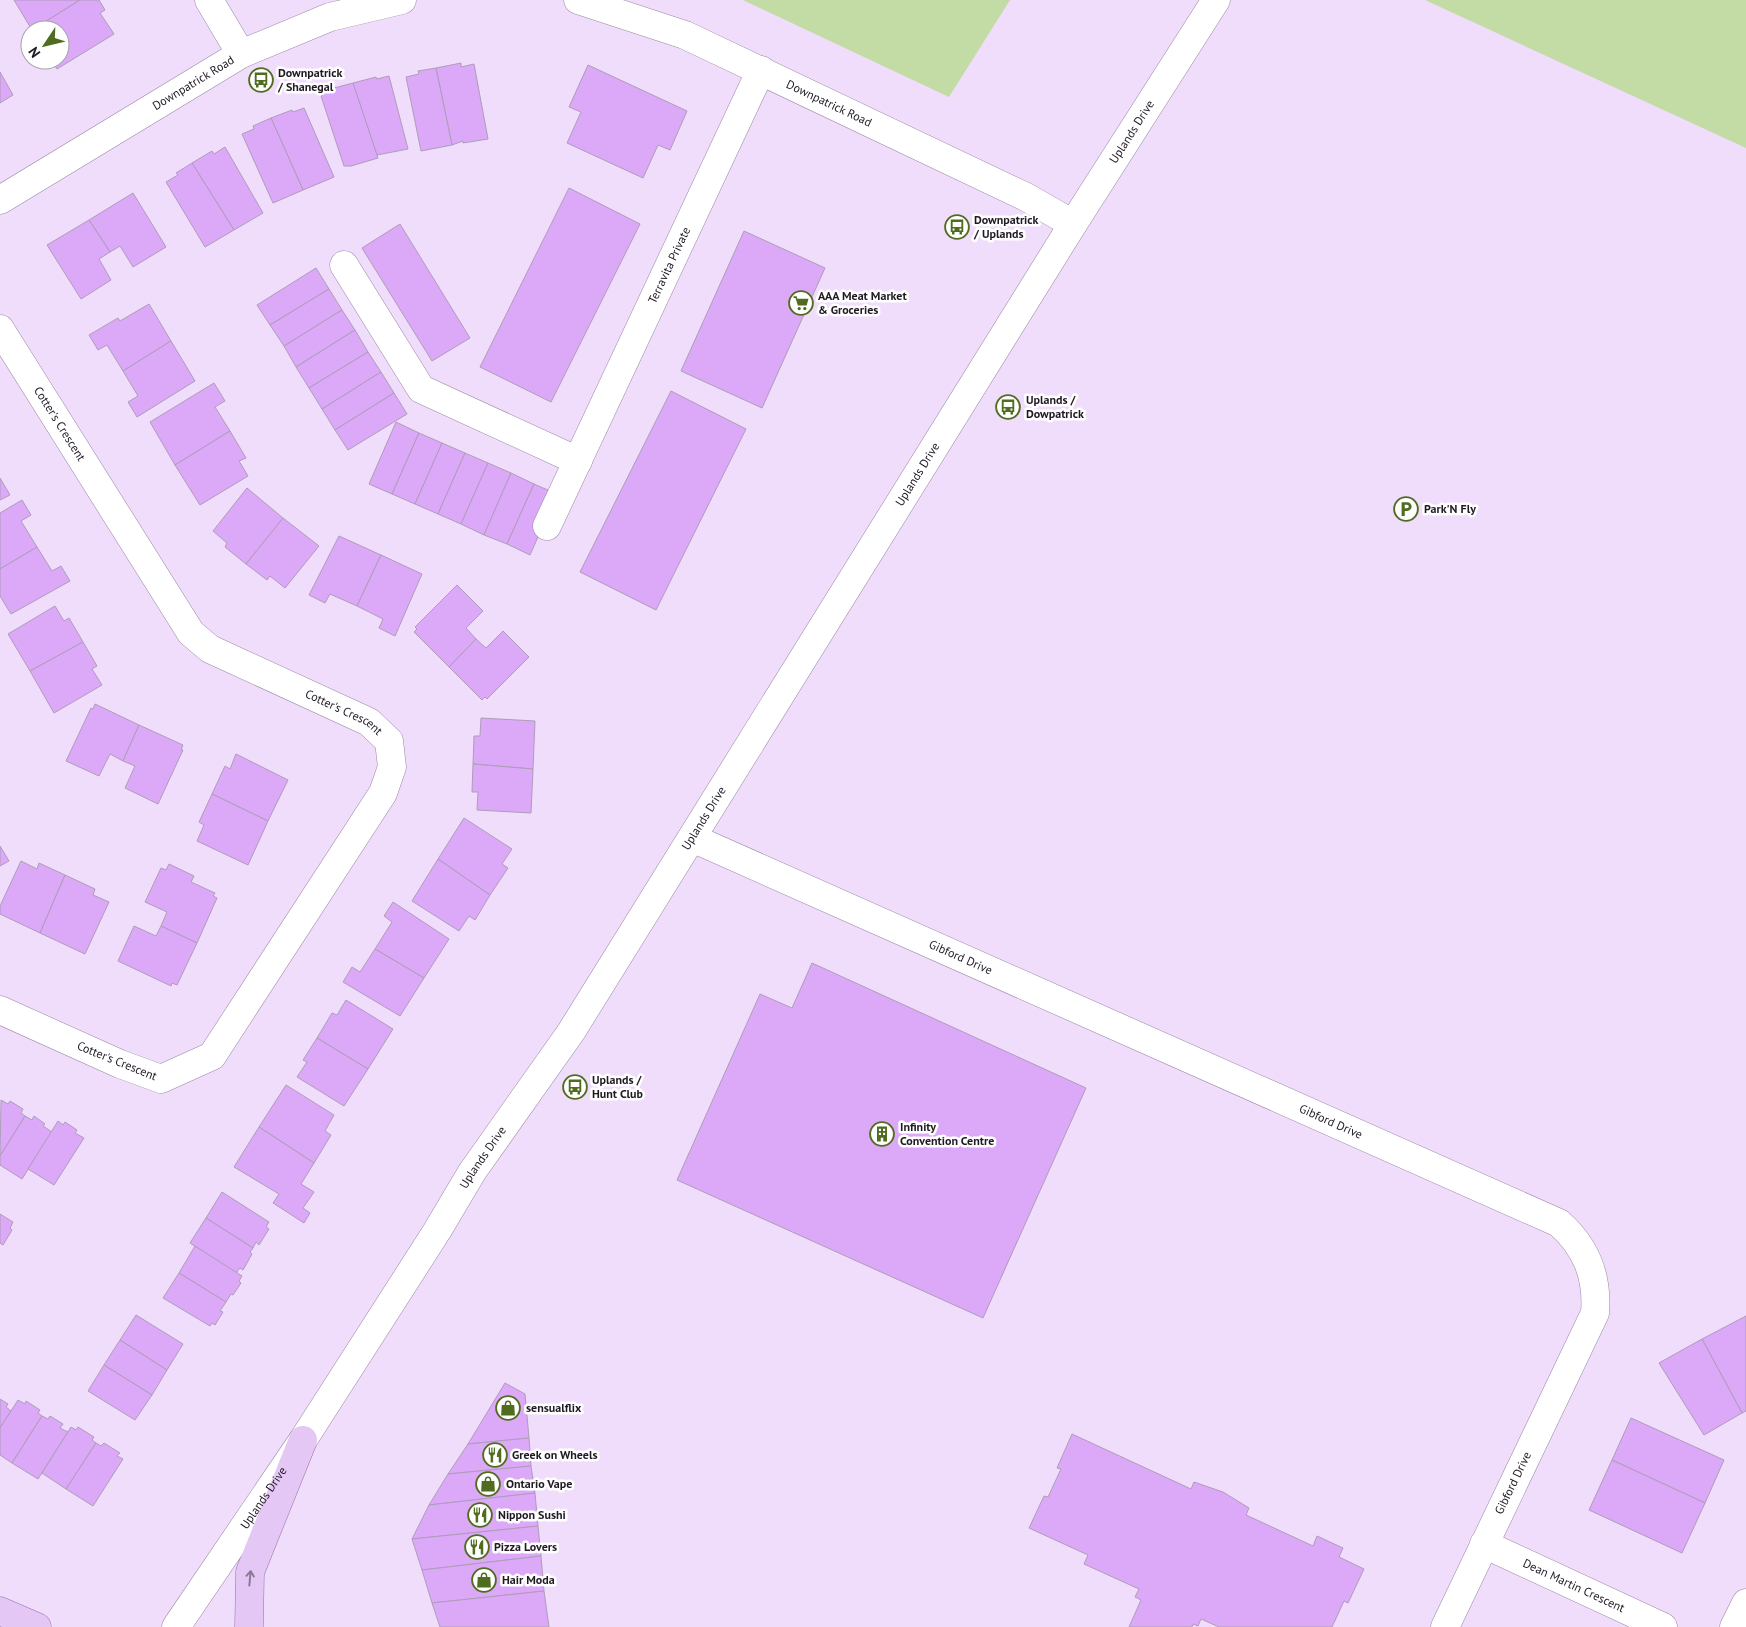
<svg xmlns="http://www.w3.org/2000/svg" width="1746" height="1627" font-family="'PT Sans',sans-serif">
  <style>
    .green { fill: #c3dba4 }
    .building { fill: #dba9f8; stroke: #ae9cb9 }
    .lines { fill: none; stroke-linecap: round; stroke-linejoin: round }
    .minor-casing { stroke: #9a88a4; stroke-width: 29 }
    .tertiary-casing { stroke: #9a88a4; stroke-width: 29 }
    .secondary-casing { stroke: #9a88a4; stroke-width: 29 }
    .primary-casing { stroke: #9472a7; stroke-width: 29 }
    .minor { stroke: #fff; stroke-width: 28 }
    .tertiary { stroke: #fff; stroke-width: 28 }
    .secondary { stroke: #fff; stroke-width: 28 }
    .primary { stroke: #e4c7f5; stroke-width: 28 }
    .oneway { stroke: #8c7997 }
    .labels { text-anchor: middle; stroke-width: 5; stroke-linejoin: round; paint-order: stroke }
    .poi-label { font-size: 12px; font-weight: bold; fill: #201924; stroke: #fff; text-anchor: start }
    .street-label { font-size: 12px; fill: #201924; stroke: #fff }
  </style>
  <rect width="100%" height="100%" fill="#f0ddfb"/>
  <g class="green">
    <path d="M 743,0 L 1010,0 L 949,97 Z"/>
    <path d="M 1425,0 L 1746,0 L 1746,148 Z"/>
  </g>
  <g class="building">
    <path d="M 14,0 L 80,0 L 32,30 Z"/>
    <path d="M 80,0 L 99,0 L 105,10 L 100,13 L 114,34 L 57,69 L 51,60 L 60,60 L 60,30 L 32,30 Z"/>
    <path d="M 461,63 L 461,67 L 474,64 L 488,139 L 463,143 L 463,141 L 452,145 L 436,68 Z"/>
    <path d="M 588,65 L 687,111 L 670,150 L 658,145 L 643,178 L 567,143 L 581,112 L 569,107 Z"/>
    <path d="M 436,68 L 452,145 L 421,151 L 406,77 L 419,74 L 418,71 Z"/>
    <path d="M 0,72 L 13,95 L 0,103 Z"/>
    <path d="M 389,76 L 408,149 L 377,155 L 353,83 L 376,77 L 377,79 Z"/>
    <path d="M 353,83 L 378,158 L 351,166 L 344,166 L 321,96 L 324,92 L 335,90 L 334,88 Z"/>
    <path d="M 304,108 L 334,177 L 303,190 L 271,118 L 292,110 L 293,112 Z"/>
    <path d="M 271,118 L 303,190 L 273,203 L 242,134 L 254,129 L 253,126 Z"/>
    <path d="M 225,147 L 263,213 L 234,230 L 192,163 L 212,151 L 214,154 Z"/>
    <path d="M 192,163 L 234,230 L 205,247 L 166,182 L 178,175 L 176,173 Z"/>
    <path d="M 569,188 L 640,224 L 551,402 L 480,367 Z"/>
    <path d="M 133,193 L 166,247 L 133,267 L 120,246 L 110,252 L 89,220 Z"/>
    <path d="M 89,220 L 110,252 L 99,259 L 111,280 L 81,299 L 47,245 Z"/>
    <path d="M 400,224 L 470,338 L 432,361 L 362,248 Z"/>
    <path d="M 744,231 L 825,268 L 762,408 L 681,371 Z"/>
    <path d="M 316,268 L 329,289 L 270,325 L 257,305 Z"/>
    <path d="M 329,289 L 342,310 L 284,346 L 270,325 Z"/>
    <path d="M 149,304 L 171,341 L 123,371 L 107,345 L 98,350 L 89,335 L 118,318 L 120,321 Z"/>
    <path d="M 342,310 L 355,330 L 296,367 L 284,346 Z"/>
    <path d="M 355,330 L 368,352 L 309,388 L 296,367 Z"/>
    <path d="M 171,341 L 195,381 L 137,417 L 128,402 L 138,396 L 123,371 Z"/>
    <path d="M 368,352 L 381,372 L 322,409 L 309,388 Z"/>
    <path d="M 381,372 L 394,393 L 335,430 L 322,409 Z"/>
    <path d="M 214,383 L 225,401 L 215,407 L 230,431 L 175,465 L 150,422 Z"/>
    <path d="M 671,391 L 746,429 L 656,610 L 580,572 Z"/>
    <path d="M 394,393 L 407,414 L 348,450 L 335,430 Z"/>
    <path d="M 396,422 L 419,433 L 392,494 L 369,484 Z"/>
    <path d="M 230,431 L 246,458 L 239,461 L 248,476 L 200,505 L 175,465 Z"/>
    <path d="M 419,433 L 442,443 L 415,504 L 392,494 Z"/>
    <path d="M 442,443 L 465,453 L 438,514 L 415,504 Z"/>
    <path d="M 465,453 L 488,463 L 461,524 L 438,514 Z"/>
    <path d="M 488,463 L 511,473 L 484,535 L 461,524 Z"/>
    <path d="M 511,473 L 534,484 L 507,544 L 484,535 Z"/>
    <path d="M 0,478 L 10,495 L 0,500 Z"/>
    <path d="M 534,484 L 557,494 L 530,555 L 507,544 Z"/>
    <path d="M 247,488 L 283,518 L 246,564 L 225,547 L 227,543 L 213,531 Z"/>
    <path d="M 22,500 L 31,515 L 21,521 L 37,547 L 0,569 L 0,513 Z"/>
    <path d="M 283,518 L 319,546 L 285,588 L 270,576 L 267,580 L 246,564 Z"/>
    <path d="M 339,536 L 381,555 L 357,606 L 330,594 L 325,603 L 309,595 Z"/>
    <path d="M 37,547 L 52,571 L 61,566 L 70,581 L 11,614 L 0,596 L 0,569 Z"/>
    <path d="M 381,555 L 422,574 L 395,636 L 379,628 L 383,619 L 357,606 Z"/>
    <path d="M 457,585 L 483,611 L 466,628 L 476,639 L 449,667 L 414,632 L 417,629 L 415,627 Z"/>
    <path d="M 55,606 L 64,621 L 69,618 L 83,642 L 30,671 L 8,634 Z"/>
    <path d="M 503,631 L 529,657 L 487,699 L 485,697 L 482,700 L 449,667 L 476,639 L 486,648 Z"/>
    <path d="M 83,642 L 97,666 L 92,669 L 102,685 L 54,713 L 30,671 Z"/>
    <path d="M 95,704 L 139,725 L 123,761 L 110,754 L 99,776 L 66,761 L 91,708 L 93,709 Z"/>
    <path d="M 481,718 L 535,721 L 533,769 L 473,764 L 474,736 L 480,736 Z"/>
    <path d="M 139,725 L 183,745 L 181,750 L 183,750 L 158,804 L 125,788 L 135,766 L 123,761 Z"/>
    <path d="M 236,754 L 288,780 L 268,821 L 212,794 L 225,766 L 230,769 Z"/>
    <path d="M 473,764 L 533,769 L 531,813 L 477,810 L 478,792 L 472,792 Z"/>
    <path d="M 212,794 L 268,821 L 248,865 L 197,841 L 204,825 L 199,822 Z"/>
    <path d="M 464,818 L 512,849 L 502,864 L 508,868 L 490,895 L 438,859 Z"/>
    <path d="M 0,846 L 9,861 L 0,866 Z"/>
    <path d="M 438,859 L 490,895 L 475,920 L 469,916 L 459,931 L 412,901 Z"/>
    <path d="M 21,861 L 37,869 L 39,863 L 65,875 L 40,933 L 0,914 L 0,906 Z"/>
    <path d="M 169,864 L 194,876 L 191,882 L 215,893 L 213,896 L 217,898 L 197,943 L 161,926 L 167,912 L 145,902 L 161,868 L 166,870 Z"/>
    <path d="M 65,875 L 95,889 L 93,895 L 109,902 L 85,954 L 40,933 Z"/>
    <path d="M 393,902 L 449,939 L 424,978 L 375,949 L 392,922 L 384,916 Z"/>
    <path d="M 134,926 L 156,936 L 161,926 L 197,943 L 177,985 L 172,983 L 171,986 L 118,961 Z"/>
    <path d="M 375,949 L 424,978 L 400,1016 L 343,982 L 352,967 L 360,972 Z"/>
    <path d="M 812,963 L 1086,1088 L 983,1318 L 677,1180 L 760,994 L 792,1008 Z"/>
    <path d="M 346,1000 L 393,1029 L 368,1069 L 317,1038 L 332,1013 L 337,1015 Z"/>
    <path d="M 317,1038 L 368,1069 L 344,1106 L 297,1077 L 307,1062 L 303,1060 Z"/>
    <path d="M 286,1085 L 334,1115 L 325,1131 L 331,1135 L 314,1163 L 259,1127 Z"/>
    <path d="M 1,1100 L 8,1104 L 10,1101 L 23,1109 L 21,1113 L 25,1116 L 0,1156 Z"/>
    <path d="M 25,1116 L 32,1120 L 34,1116 L 45,1124 L 43,1126 L 52,1132 L 22,1179 L 0,1165 L 0,1156 Z"/>
    <path d="M 58,1121 L 63,1125 L 65,1122 L 77,1130 L 75,1133 L 84,1138 L 54,1185 L 28,1169 Z"/>
    <path d="M 259,1127 L 314,1163 L 301,1184 L 314,1192 L 303,1208 L 310,1213 L 304,1223 L 273,1203 L 279,1194 L 234,1167 Z"/>
    <path d="M 222,1192 L 269,1222 L 266,1227 L 269,1229 L 259,1245 L 256,1242 L 253,1248 L 206,1218 Z"/>
    <path d="M 0,1214 L 13,1222 L 10,1228 L 12,1230 L 3,1245 L 0,1243 Z"/>
    <path d="M 206,1218 L 253,1248 L 250,1252 L 252,1254 L 243,1270 L 240,1268 L 236,1273 L 190,1243 Z"/>
    <path d="M 195,1246 L 242,1276 L 239,1281 L 241,1283 L 233,1295 L 231,1294 L 226,1302 L 179,1273 Z"/>
    <path d="M 179,1273 L 226,1302 L 220,1311 L 223,1312 L 215,1325 L 212,1323 L 210,1326 L 163,1298 Z"/>
    <path d="M 136,1315 L 183,1344 L 167,1370 L 120,1340 Z"/>
    <path d="M 1746,1316 L 1746,1411 L 1742,1413 L 1702,1339 Z"/>
    <path d="M 1702,1339 L 1742,1413 L 1704,1435 L 1659,1363 Z"/>
    <path d="M 120,1340 L 167,1370 L 152,1395 L 104,1365 Z"/>
    <path d="M 104,1365 L 152,1395 L 135,1420 L 88,1391 Z"/>
    <path d="M 505,1383 L 525,1394 L 529,1438 L 468,1444 Z"/>
    <path d="M 0,1399 L 8,1404 L 6,1407 L 11,1411 L 0,1428 Z"/>
    <path d="M 18,1400 L 25,1404 L 26,1401 L 40,1410 L 38,1413 L 42,1416 L 12,1463 L 0,1455 L 0,1428 Z"/>
    <path d="M 42,1416 L 48,1419 L 50,1416 L 63,1424 L 60,1428 L 68,1432 L 38,1479 L 12,1463 Z"/>
    <path d="M 1631,1418 L 1724,1460 L 1705,1503 L 1612,1460 Z"/>
    <path d="M 71,1427 L 76,1430 L 78,1427 L 94,1437 L 92,1440 L 96,1443 L 66,1489 L 42,1473 Z"/>
    <path d="M 1072,1434 L 1191,1489 L 1194,1482 L 1223,1492 L 1249,1508 L 1246,1515 L 1313,1546 L 1317,1536 L 1343,1548 L 1339,1557 L 1364,1569 L 1348,1603 L 1344,1601 L 1332,1627 L 1219,1627 L 1201,1619 L 1198,1626 L 1193,1624 L 1192,1627 L 1129,1627 L 1141,1600 L 1135,1597 L 1139,1589 L 1084,1564 L 1088,1555 L 1029,1528 L 1044,1496 L 1048,1497 L 1061,1469 L 1057,1468 Z"/>
    <path d="M 529,1438 L 531,1466 L 448,1474 L 468,1444 Z"/>
    <path d="M 96,1443 L 101,1446 L 104,1443 L 120,1453 L 117,1456 L 123,1459 L 93,1506 L 66,1489 Z"/>
    <path d="M 1612,1460 L 1705,1503 L 1682,1553 L 1589,1510 Z"/>
    <path d="M 531,1466 L 535,1493 L 429,1505 L 448,1474 Z"/>
    <path d="M 535,1493 L 538,1526 L 412,1539 L 429,1505 Z"/>
    <path d="M 538,1526 L 541,1556 L 422,1570 L 412,1539 Z"/>
    <path d="M 541,1556 L 544,1591 L 432,1603 L 422,1570 Z"/>
    <path d="M 544,1591 L 549,1627 L 440,1627 L 432,1603 Z"/>
  </g>
  <g class="lines">
    <g class="minor-casing">
      <g id="minor">
        <path d="M 209,0 L 241,54"/>
        <path d="M 344,265 L 421,389 L 578,461"/>
        <path id="s1" d="M 0,329 L 191,633 L 210,649 L 369,722 L 389,741 L 392,767 L 383,793 L 212,1056 L 161,1079 L 120,1064 L 0,1010"/>
        <path id="s2" d="M 547,526 L 761,70"/>
        <path id="s3" d="M 692,838 L 1559,1223 C 1586,1247 1598,1276 1595,1313 L 1445,1627"/>
        <path id="s4" d="M 1484,1544 L 1663,1627"/>
        <path d="M 1734,1627 L 1746,1603"/>
      </g>
    </g>
    <g class="tertiary-casing">
      <g id="tertiary">
        <path id="s5" d="M 578,0 L 685,35 L 1026,197 L 1073,224"/>
        <path id="s6" d="M 0,200 L 241,54 L 330,17 L 402,0"/>
      </g>
    </g>
    <g class="secondary-casing">
      <g id="secondary">
        <path id="s7" d="M 176,1627 L 303,1440 L 437,1231 L 472,1172 L 571,1032 L 1073,224 L 1216,0"/>
      </g>
    </g>
    <g class="primary-casing">
      <g id="primary">
        <path d="M 0,1611 L 37,1627"/>
        <path d="M 249,1627 L 250,1572 L 303,1440"/>
      </g>
    </g>
    <use href="#minor" class="minor"/>
    <use href="#tertiary" class="tertiary"/>
    <use href="#secondary" class="secondary"/>
    <use href="#primary" class="primary"/>
  </g>
  <defs><path id="oneway-shaft" d="M-6 0H5M1.5-3L5.5 0L1.5 3" fill="none" stroke-width="1.6" stroke-linecap="round" stroke-linejoin="round" transform="scale(1.25)"/></defs>
  <use class="oneway" href="#oneway-shaft" transform="translate(250 1578) rotate(-85)"/>
  <defs>
    <g id="bus-ring" transform="scale(1.25)"><circle r="9.5" fill="#fff" stroke="#506c1f" stroke-width="1.5"/><path d="M-5-6H5V4H4V6H2V4H-2V6H-4V4H-5ZM-3.5-4V0h7V-4ZM-3.5 1.2v1.5H-2V1.2ZM2 1.2v1.5H3.5V1.2Z" fill="#506c1f"/></g>
    <g id="supermarket-ring" transform="scale(1.25)"><circle r="9.5" fill="#fff" stroke="#506c1f" stroke-width="1.5"/><path d="M-6-5.5h2.5l.6 2H6L4.5 2H-2.5L-4.4-4H-6ZM-1.5 3.2a1.3 1.3 0 1 0 .1 0ZM3 3.2a1.3 1.3 0 1 0 .1 0Z" fill="#506c1f"/></g>
    <g id="parking-ring" transform="scale(1.25)"><circle r="9.5" fill="#fff" stroke="#506c1f" stroke-width="1.5"/><path d="M-3.5-5.5H1a3.5 3.5 0 0 1 0 7H-1V5.5H-3.5ZM-1-3.4V-.6H.8a1.4 1.4 0 0 0 0-2.8Z" fill="#506c1f"/></g>
    <g id="building-ring" transform="scale(1.25)"><circle r="9.5" fill="#fff" stroke="#506c1f" stroke-width="1.5"/><path d="M-4-6H4V6H1V3H-1V6H-4ZM-2.5-4.3h1.7v1.8h-1.7ZM.8-4.3h1.7v1.8H.8ZM-2.5-1h1.7V.8h-1.7ZM.8-1h1.7V.8H.8Z" fill="#506c1f"/></g>
    <g id="shop-ring" transform="scale(1.25)"><circle r="9.5" fill="#fff" stroke="#506c1f" stroke-width="1.5"/><path d="M-5-2.5h2.3a2.7 3.5 0 0 1 5.4 0H5L5.5 6h-11ZM-1.5-2.5h3a1.5 2.3 0 0 0-3 0Z" fill="#506c1f"/></g>
    <g id="restaurant-ring" transform="scale(1.25)"><circle r="9.5" fill="#fff" stroke="#506c1f" stroke-width="1.5"/><path d="M-5-6h1v4h1v-4h1v4h1v-4h1v5L-1.5 .5V6h-2V.5L-5-1ZM5-6V6H3V1.5H1.5Q1.5-4 5-6Z" fill="#506c1f"/></g>
  </defs>
  <g fill-rule="evenodd">
    <use href="#bus-ring" x="261" y="80"/>
    <use href="#bus-ring" x="957" y="227"/>
    <use href="#supermarket-ring" x="801" y="303"/>
    <use href="#bus-ring" x="1008" y="407"/>
    <use href="#parking-ring" x="1406" y="509"/>
    <use href="#bus-ring" x="575" y="1087"/>
    <use href="#building-ring" x="882" y="1134"/>
    <use href="#shop-ring" x="508" y="1408"/>
    <use href="#restaurant-ring" x="495" y="1455"/>
    <use href="#shop-ring" x="488" y="1484"/>
    <use href="#restaurant-ring" x="480" y="1515"/>
    <use href="#restaurant-ring" x="477" y="1547"/>
    <use href="#shop-ring" x="484" y="1580"/>
  </g>
  <g class="labels">
    <g class="poi-label">
      <text x="278" y="77">Downpatrick<tspan x="278" dy="14">/ Shanegal</tspan></text>
      <text x="974" y="224">Downpatrick<tspan x="974" dy="14">/ Uplands</tspan></text>
      <text x="818" y="300">AAA Meat Market<tspan x="818" dy="14">&amp; Groceries</tspan></text>
      <text x="1026" y="404">Uplands /<tspan x="1026" dy="14">Dowpatrick</tspan></text>
      <text x="1424" y="513">Park'N Fly</text>
      <text x="592" y="1084">Uplands /<tspan x="592" dy="14">Hunt Club</tspan></text>
      <text x="900" y="1131">Infinity<tspan x="900" dy="14">Convention Centre</tspan></text>
      <text x="526" y="1412">sensualflix</text>
      <text x="512" y="1459">Greek on Wheels</text>
      <text x="506" y="1488">Ontario Vape</text>
      <text x="498" y="1519">Nippon Sushi</text>
      <text x="494" y="1551">Pizza Lovers</text>
      <text x="502" y="1584">Hair Moda</text>
    </g>
    <g class="street-label">
      <text dy="4" stroke="none"><textPath href="#s6" startOffset="226">Downpatrick Road</textPath></text>
      <text dy="4" stroke="none"><textPath href="#s5" startOffset="272">Downpatrick Road</textPath></text>
      <text dy="4" stroke="none"><textPath href="#s7" startOffset="1775">Uplands Drive</textPath></text>
      <text dy="4" stroke="none"><textPath href="#s2" startOffset="288">Terravita Private</textPath></text>
      <text dy="4" stroke="none"><textPath href="#s1" startOffset="112">Cotter's Crescent</textPath></text>
      <text dy="4" stroke="none"><textPath href="#s7" startOffset="1371">Uplands Drive</textPath></text>
      <text dy="4" stroke="none"><textPath href="#s1" startOffset="532">Cotter's Crescent</textPath></text>
      <text dy="4" stroke="none"><textPath href="#s7" startOffset="966">Uplands Drive</textPath></text>
      <text dy="4" stroke="none"><textPath href="#s3" startOffset="294">Gibford Drive</textPath></text>
      <text transform="translate(117 1061) rotate(22)" y="4">Cotter's Crescent</text>
      <text dy="4" stroke="none"><textPath href="#s3" startOffset="699">Gibford Drive</textPath></text>
      <text dy="4" stroke="none"><textPath href="#s7" startOffset="561">Uplands Drive</textPath></text>
      <text transform="translate(1513 1483) rotate(-64)" y="4">Gibford Drive</text>
      <text dy="4" stroke="none"><textPath href="#s7" startOffset="156">Uplands Drive</textPath></text>
      <text dy="4" stroke="none"><textPath href="#s4" startOffset="99">Dean Martin Crescent</textPath></text>
    </g>
  </g>
  <g transform="translate(45 45) rotate(235)"><circle r="24" fill="#ffffff" stroke="#a6a3a7"/>
  <path d="M0-4L9 19L0 12L-9 19Z" fill="#506c1f"/>
  <text y="-8" font-size="14" font-weight="bold" text-anchor="middle" fill="#201924">N</text>
  </g>
</svg>
